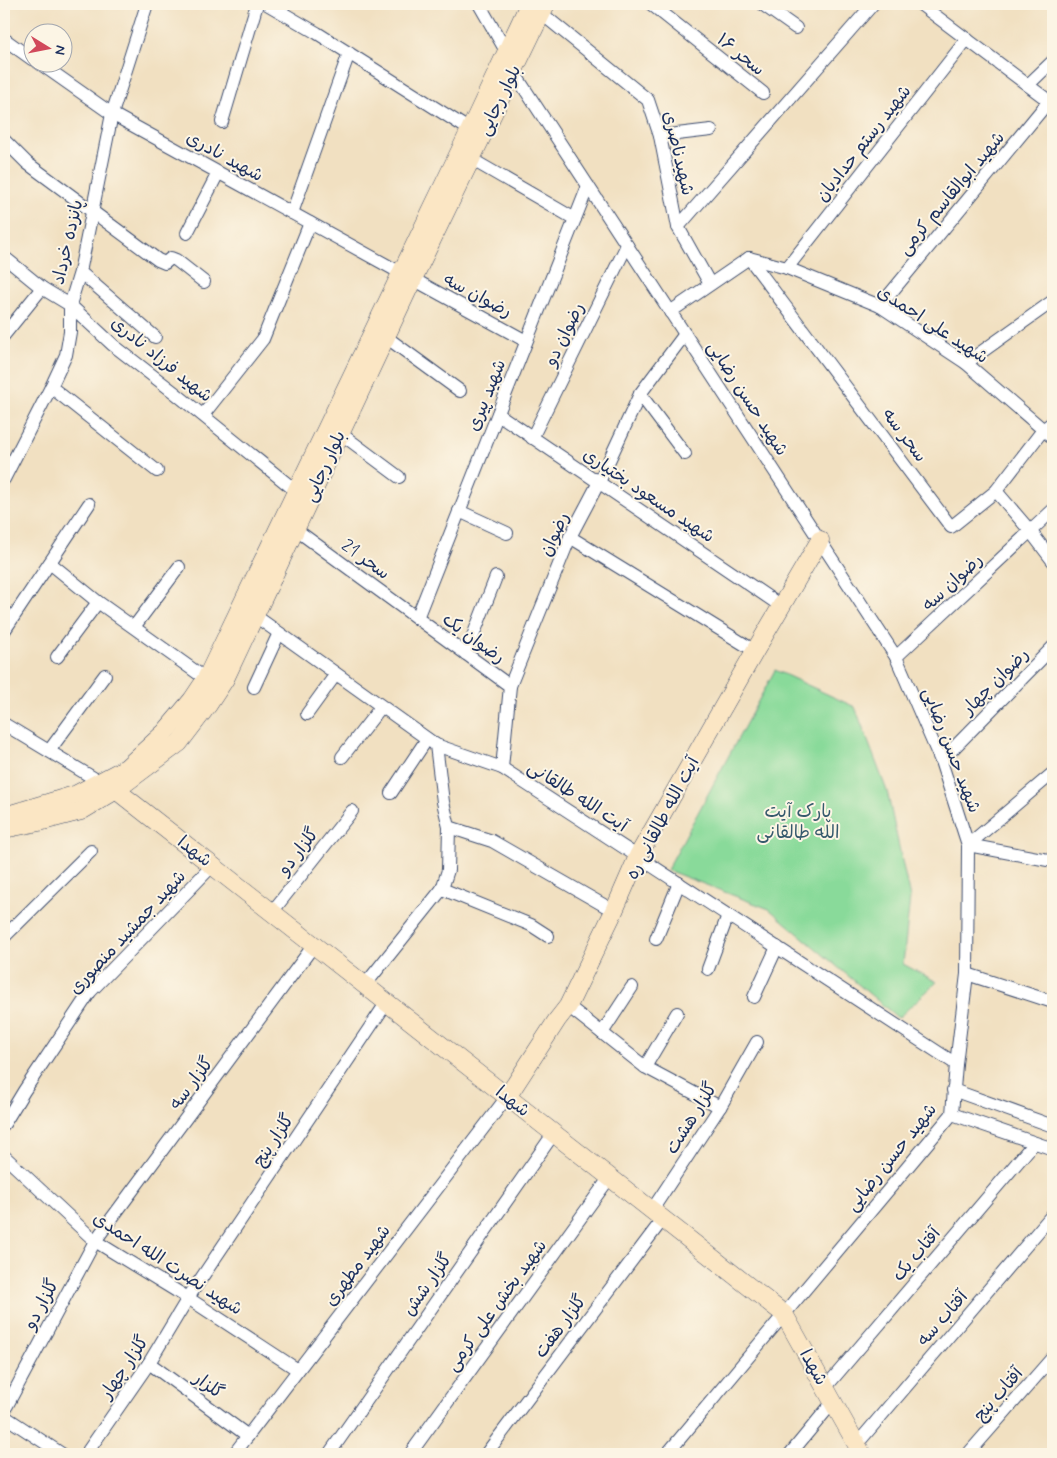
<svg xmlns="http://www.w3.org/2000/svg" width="1057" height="1458" font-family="Mynerve,'Playpen Sans Arabic',sans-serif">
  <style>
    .green { fill: #89da9a; stroke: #52847c }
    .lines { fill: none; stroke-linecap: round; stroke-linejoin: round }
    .street-casing { stroke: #3b4a6d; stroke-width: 14 }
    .secondary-casing { stroke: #3b4a6d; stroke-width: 19 }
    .street { stroke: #fff; stroke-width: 12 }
    .secondary { stroke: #fbe6c4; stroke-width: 18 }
    .labels { text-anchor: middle; stroke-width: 4; stroke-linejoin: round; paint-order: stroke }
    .street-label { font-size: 18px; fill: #1b2f5e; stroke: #fcf5e5 }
    .park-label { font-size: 18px; fill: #365a6d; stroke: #fcf5e5 }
  </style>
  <rect width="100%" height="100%" fill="#fcf5e5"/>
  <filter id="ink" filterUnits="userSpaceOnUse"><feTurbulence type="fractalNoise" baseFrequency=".02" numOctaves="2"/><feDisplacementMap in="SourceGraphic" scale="10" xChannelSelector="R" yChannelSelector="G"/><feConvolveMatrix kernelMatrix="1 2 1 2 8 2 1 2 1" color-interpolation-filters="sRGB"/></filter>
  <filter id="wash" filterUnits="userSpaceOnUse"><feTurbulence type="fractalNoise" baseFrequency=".0096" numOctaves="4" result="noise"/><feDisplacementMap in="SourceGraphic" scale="20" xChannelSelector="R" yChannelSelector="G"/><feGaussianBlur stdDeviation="1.12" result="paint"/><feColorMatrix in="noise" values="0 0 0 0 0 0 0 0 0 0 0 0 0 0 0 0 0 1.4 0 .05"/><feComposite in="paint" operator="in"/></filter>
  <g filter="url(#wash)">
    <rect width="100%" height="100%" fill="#f1e0c1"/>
    <path class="green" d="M 775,670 L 855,707 L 887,791 L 910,898 L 903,964 L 937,982 L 898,1018 L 769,909 L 667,870 Z"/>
  </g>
  <g filter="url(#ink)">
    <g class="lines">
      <g class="street-casing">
        <g id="street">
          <path d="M 267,4 L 317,33 L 470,130"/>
          <path d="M 479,4 L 506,51"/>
          <path d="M 651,4 L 763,93"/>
          <path d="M 762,4 L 796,28"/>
          <path d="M 920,4 L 1053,104"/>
          <path d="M 541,13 L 648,100 L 660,136 L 678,227 L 710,284"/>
          <path d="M 4,39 L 32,59"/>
          <path d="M 38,62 L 112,114 L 401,273"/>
          <path d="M 513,71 L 896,657 L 941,761 L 968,845 L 967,974 L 956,1064 L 952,1114 L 667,1454"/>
          <path d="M 1028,85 L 1053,61"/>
          <path d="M 222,122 L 257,4"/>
          <path d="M 660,136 L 711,130"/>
          <path d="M 4,140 L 27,163 L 158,260 L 165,263 L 171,258 L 176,260 L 204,282"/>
          <path d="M 471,159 L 575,219"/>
          <path d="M 292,213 L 349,53"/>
          <path d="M 678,227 L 873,4"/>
          <path d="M 187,233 L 218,173"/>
          <path d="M 4,257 L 42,288 L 70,305 L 113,345 L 175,393 L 296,491"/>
          <path d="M 749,258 L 951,527 L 996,491 L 1043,430 L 1053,422"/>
          <path d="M 749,258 L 787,268 L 880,306 L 966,363 L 1053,438"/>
          <path d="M 787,268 L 967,39"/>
          <path d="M 80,272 L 155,337"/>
          <path d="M 413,279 L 526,341"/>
          <path d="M 880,306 L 1049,101"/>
          <path d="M 670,312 L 749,258"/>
          <path d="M 4,335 L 42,288"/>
          <path d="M 386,337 L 460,391"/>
          <path d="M 966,363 L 1053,301"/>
          <path d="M 51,387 L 157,471"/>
          <path d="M 640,394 L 685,454"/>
          <path d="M 498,414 L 781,606"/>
          <path d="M 203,415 L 263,339 L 310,223"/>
          <path d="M 340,433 L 399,477"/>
          <path d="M 532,438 L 627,245"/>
          <path d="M 4,479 L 51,387 L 66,355 L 70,332 L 70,305 L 80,272 L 112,114 L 147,4"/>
          <path d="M 996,491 L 1031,532 L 1053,561"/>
          <path d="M 459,511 L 507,533"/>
          <path d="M 295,529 L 510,686"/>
          <path d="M 570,537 L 755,651"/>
          <path d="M 50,563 L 98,602 L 206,679"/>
          <path d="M 254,615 L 436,745 L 502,768 L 956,1064"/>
          <path d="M 417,618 L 588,186"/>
          <path d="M 134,627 L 179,567"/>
          <path d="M 4,631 L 89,504"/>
          <path d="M 466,654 L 496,577"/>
          <path d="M 57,657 L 98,602"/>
          <path d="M 896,657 L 1053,510"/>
          <path d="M 254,687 L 279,633"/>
          <path d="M 307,714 L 336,674"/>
          <path d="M 4,724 L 100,782"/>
          <path d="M 49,751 L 105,675"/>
          <path d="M 342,757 L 381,707"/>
          <path d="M 941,761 L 1053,647"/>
          <path d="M 502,768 L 510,686 L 570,537 L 599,482 L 640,394 L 685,334"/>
          <path d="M 391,793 L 427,739"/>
          <path d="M 449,827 L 492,841 L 614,911"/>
          <path d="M 968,845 L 1053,773"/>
          <path d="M 968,845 L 1053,861"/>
          <path d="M 442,889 L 531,925 L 548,936"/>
          <path d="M 272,912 L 352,811"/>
          <path d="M 4,937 L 91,851"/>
          <path d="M 656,939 L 679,883"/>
          <path d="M 708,969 L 728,915"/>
          <path d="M 967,974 L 1053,1002"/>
          <path d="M 365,985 L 442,889 L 448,870 L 449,827 L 443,802 L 436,745"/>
          <path d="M 754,997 L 777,947"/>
          <path d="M 568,1006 L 645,1067 L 720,1107"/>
          <path d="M 602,1033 L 632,987"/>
          <path d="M 645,1067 L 677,1013"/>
          <path d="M 953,1090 L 1053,1126"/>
          <path d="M 952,1114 L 1053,1149"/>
          <path d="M 4,1124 L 24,1091 L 90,992 L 212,866"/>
          <path d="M 4,1156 L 95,1241 L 188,1298 L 298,1370"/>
          <path d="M 652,1210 L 720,1107 L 757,1042"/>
          <path d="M 149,1363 L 248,1436"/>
          <path d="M 825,1388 L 1034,1143"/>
          <path d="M 4,1411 L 95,1241 L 314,945"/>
          <path d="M 4,1416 L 62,1454"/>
          <path d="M 857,1444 L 1053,1214"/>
          <path d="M 86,1454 L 149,1363 L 188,1298 L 387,1002"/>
          <path d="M 234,1454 L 507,1097"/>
          <path d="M 329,1454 L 554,1133"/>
          <path d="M 410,1454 L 610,1177"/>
          <path d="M 486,1454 L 663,1219"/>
          <path d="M 790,1454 L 833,1402"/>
          <path d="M 968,1454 L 1053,1357"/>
        </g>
      </g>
      <g class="secondary-casing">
        <g id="secondary">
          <path d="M 116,790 L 784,1314 L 862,1454"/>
          <path d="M 4,816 L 77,794 L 126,768 L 165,732 L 192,700 L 206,679 L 470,130 L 529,4"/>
          <path d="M 4,829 L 39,822 L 81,811 L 116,790 L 179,743 L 208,705 L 225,679 L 413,279 L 546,4"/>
          <path d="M 507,1097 L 557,1020 L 568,1006 L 614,911 L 638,856 L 755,651 L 820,540"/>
        </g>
      </g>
      <use href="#street" class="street"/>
      <use href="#secondary" class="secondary"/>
    </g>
  </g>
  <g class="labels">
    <g class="street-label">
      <text transform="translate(741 54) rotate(39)" y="6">سحر ۱۶</text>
      <text transform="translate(499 100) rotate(-64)" y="6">بلوار رجایی</text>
      <text transform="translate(863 143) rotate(-52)" y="6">شهید رستم حدادیان</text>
      <text transform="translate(679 153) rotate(77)" y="6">شهیدناصری</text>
      <text transform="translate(225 156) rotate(29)" y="6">شهید نادری</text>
      <text transform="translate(951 193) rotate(-50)" y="6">شهید ابوالقاسم کرمی</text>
      <text transform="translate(67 242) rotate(-77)" y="6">پانزده خرداد</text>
      <text transform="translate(478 295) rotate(28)" y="6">رضوان سه</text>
      <text transform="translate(933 324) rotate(33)" y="6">شهید علی احمدی</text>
      <text transform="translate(564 334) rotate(-64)" y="6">رضوان دو</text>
      <text transform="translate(162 359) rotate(39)" y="6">شهید فرزاد نادری</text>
      <text transform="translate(486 395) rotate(-68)" y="6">شهید پیری</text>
      <text transform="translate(748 398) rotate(57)" y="6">شهید حسن رضایی</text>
      <text transform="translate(905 435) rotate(53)" y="6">سحر سه</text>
      <text transform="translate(324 466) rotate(-65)" y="6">بلوار رجایی</text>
      <text transform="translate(649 495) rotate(34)" y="6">شهید مسعود بختیاری</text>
      <text transform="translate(554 534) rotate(-65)" y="6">رضوان</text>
      <text transform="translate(366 559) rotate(36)" y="6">سحر 21</text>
      <text transform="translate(952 582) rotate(-43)" y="6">رضوان سه</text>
      <text transform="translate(474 638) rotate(36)" y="6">رضوان یک</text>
      <text transform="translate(995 681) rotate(-45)" y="6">رضوان چهار</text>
      <text transform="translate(952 750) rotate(69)" y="6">شهید حسن رضایی</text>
      <text transform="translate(578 796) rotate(33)" y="6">آیت الله طالقانی</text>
      <text transform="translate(662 818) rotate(-62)" y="6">آیت الله طالقانی ره</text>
      <text transform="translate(195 851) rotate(38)" y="6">شهدا</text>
      <text transform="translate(298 851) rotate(-52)" y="6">گلزار دو</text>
      <text transform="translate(127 932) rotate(-47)" y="6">شهید جمشید منصوری</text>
      <text transform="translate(191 1083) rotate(-53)" y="6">گلزار سه</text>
      <text transform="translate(513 1101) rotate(38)" y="6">شهدا</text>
      <text transform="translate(691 1118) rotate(-58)" y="6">گلزار هشت</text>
      <text transform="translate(273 1140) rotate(-56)" y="6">گلزار پنج</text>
      <text transform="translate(891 1157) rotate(-51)" y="6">شهید حسن رضایی</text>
      <text transform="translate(916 1254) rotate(-50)" y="6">آفتاب یک</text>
      <text transform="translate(168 1263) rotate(33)" y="6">شهید نصرت الله احمدی</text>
      <text transform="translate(357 1265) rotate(-53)" y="6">شهید مطهری</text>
      <text transform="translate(427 1284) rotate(-55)" y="6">گلزار شش</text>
      <text transform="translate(41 1304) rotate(-62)" y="6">گلزار دو</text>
      <text transform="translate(496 1305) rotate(-54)" y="6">شهید بخش علی کرمی</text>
      <text transform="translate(942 1318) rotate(-49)" y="6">آفتاب سه</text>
      <text transform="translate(560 1326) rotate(-53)" y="6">گلزار هفت</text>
      <text transform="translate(124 1367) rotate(-56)" y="6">گلزار چهار</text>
      <text transform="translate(814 1367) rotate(61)" y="6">شهدا</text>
      <text transform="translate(209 1385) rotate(36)" y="6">گلزار</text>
      <text transform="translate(998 1394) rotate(-49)" y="6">آفتاب پنج</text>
    </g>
    <g class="park-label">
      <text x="798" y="817">پارک آیت<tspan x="798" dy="21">الله طالقانی</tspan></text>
    </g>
  </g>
  <rect width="1057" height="1458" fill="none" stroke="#fcf5e5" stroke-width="20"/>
  <g transform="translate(48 48) rotate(100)"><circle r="24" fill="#fcf5e5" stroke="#a2a6af"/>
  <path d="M0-4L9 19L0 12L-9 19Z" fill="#d1495b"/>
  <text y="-8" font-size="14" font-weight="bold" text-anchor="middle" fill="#1b2f5e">N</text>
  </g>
</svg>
